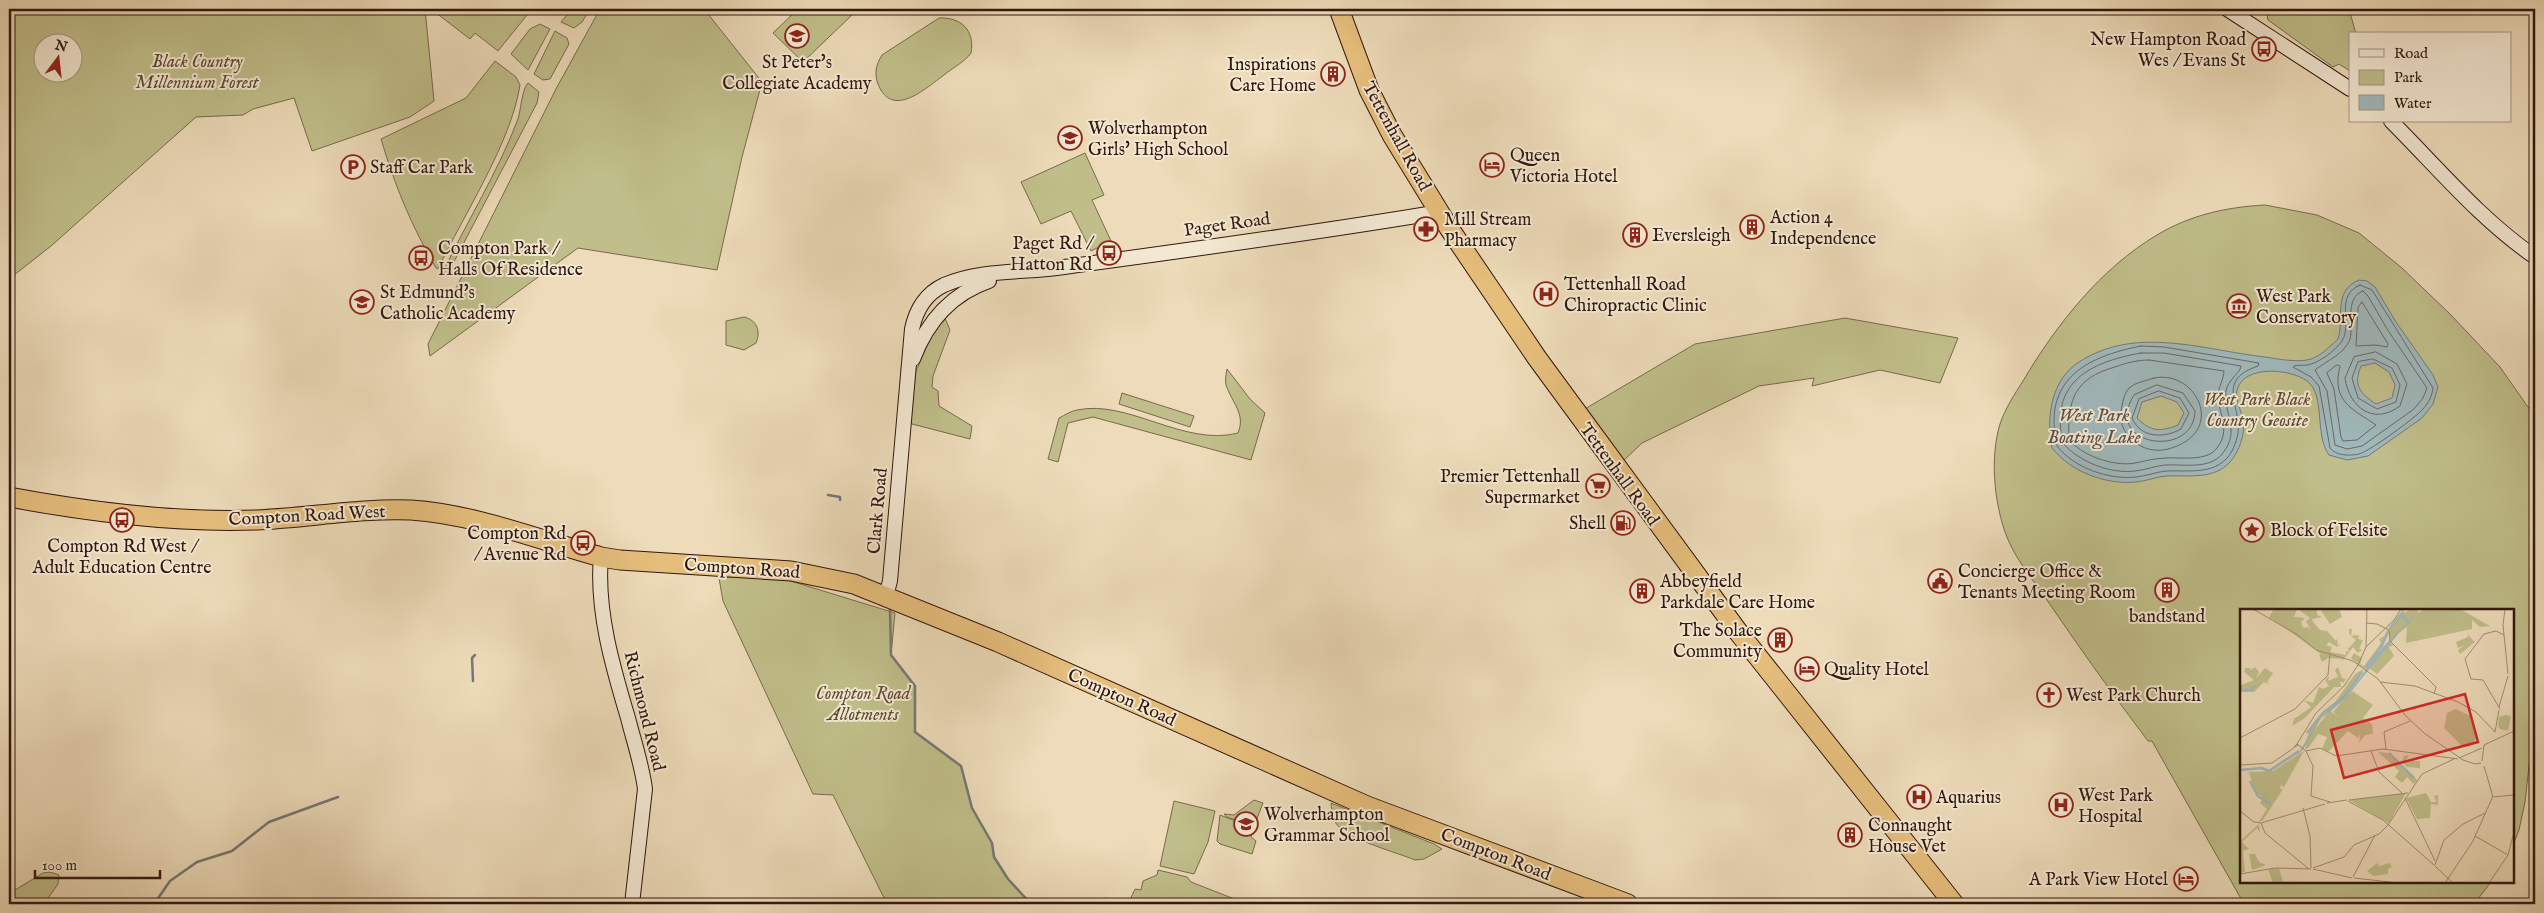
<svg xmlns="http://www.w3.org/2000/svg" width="2544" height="913" font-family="'IM FELL English',serif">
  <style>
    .green { fill: #c0be8a; stroke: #796a4c; fill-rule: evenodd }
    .water { fill: #a0b8bb; stroke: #747876; fill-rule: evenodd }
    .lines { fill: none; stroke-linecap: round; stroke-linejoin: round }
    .shore { stroke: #696864; stroke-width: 1 }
    .stream { stroke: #747876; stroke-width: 2.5 }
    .secondary-casing { stroke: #32170e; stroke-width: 16 }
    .highway-casing { stroke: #32170e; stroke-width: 21 }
    .secondary { stroke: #f3e8d2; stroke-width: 14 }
    .highway { stroke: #e6be7c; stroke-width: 19 }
    .labels { text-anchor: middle; stroke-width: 4; stroke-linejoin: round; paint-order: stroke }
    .poi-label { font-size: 18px; fill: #32170e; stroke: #f3e8d2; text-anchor: start }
    .park-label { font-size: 18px; font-style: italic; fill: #5d4933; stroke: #f3e8d2 }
    .street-label { font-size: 18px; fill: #32170e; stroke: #f3e8d2 }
    .water-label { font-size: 19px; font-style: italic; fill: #584f4b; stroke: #f3e8d2 }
    .inset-river { fill: none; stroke: #a0b8bb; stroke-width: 2.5 }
    .inset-road { fill: none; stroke: #a28d75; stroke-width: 1 }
    .view { fill: #d62828; fill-opacity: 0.15; stroke: #d62828; stroke-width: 2.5 }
    .inset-edge { fill: none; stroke: #32170e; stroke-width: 2.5 }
  </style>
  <rect width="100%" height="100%" fill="#eddbb9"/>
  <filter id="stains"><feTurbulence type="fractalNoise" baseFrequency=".004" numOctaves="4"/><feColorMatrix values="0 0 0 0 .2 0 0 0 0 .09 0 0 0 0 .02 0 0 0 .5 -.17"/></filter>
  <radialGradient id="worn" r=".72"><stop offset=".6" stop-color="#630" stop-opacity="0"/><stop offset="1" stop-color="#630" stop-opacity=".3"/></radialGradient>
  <g class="green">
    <path d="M 9,9 L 425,9 L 434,101 L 410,117 L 312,151 L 294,98 L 253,109 L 243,115 L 196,117 L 51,246 L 9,279 ZM 42,42 L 72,42 L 72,72 L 42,72 Z"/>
    <path d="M 431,9 L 534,9 L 527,15 L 498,51 L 475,33 L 470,39 Z"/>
    <path d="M 572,9 L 590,9 L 582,22 L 574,28 L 561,22 Z"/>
    <path d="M 600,9 L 704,9 L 762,82 L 742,157 L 717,270 L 578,248 L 430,356 L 428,344 L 557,87 Z"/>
    <path d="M 798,9 L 848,9 L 853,14 L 803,62 L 773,33 Z"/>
    <path d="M 2266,9 L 2349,9 L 2356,34 L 2350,34 L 2350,71 L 2339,64 L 2333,67 L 2268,20 Z"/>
    <path d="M 939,18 C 961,17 975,30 971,53 C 965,62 952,68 944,75 C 926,88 892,120 878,84 C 874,73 876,65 882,55 Z"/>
    <path d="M 540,24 L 550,29 L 528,70 L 511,54 L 530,29 Z"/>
    <path d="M 555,31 L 567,38 L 569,44 L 550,79 L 543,80 L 534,74 Z"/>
    <path d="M 495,61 L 516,77 L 520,85 C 511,143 464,214 438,269 L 436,268 C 411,225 395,186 381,139 L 466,98 Z"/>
    <path d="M 528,83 L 539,92 L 537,103 L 447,275 L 443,272 C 467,221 498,172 518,119 C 521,109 522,89 528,83 Z"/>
    <path d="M 1085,153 L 1104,195 L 1092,200 L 1111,241 L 1091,251 L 1071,211 L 1041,224 L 1021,182 Z"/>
    <path d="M 2265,205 L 2317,215 L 2359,233 L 2402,268 L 2451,315 L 2500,367 L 2535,417 L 2535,711 L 2525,802 L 2519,830 L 2513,845 L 2513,610 L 2242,610 L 2242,882 L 2491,882 L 2474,904 L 2244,904 L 2152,741 L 2148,741 C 2114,696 2081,650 2049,603 C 2034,581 2014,558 2005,532 C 1994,500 1990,457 2000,424 C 2005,409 2014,395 2023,381 C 2056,325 2101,268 2157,235 C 2190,215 2227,207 2265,205 Z"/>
    <path d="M 944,316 L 950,330 L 933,376 L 932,387 L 938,391 L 939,406 L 972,426 L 970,439 L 912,424 L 909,418 L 916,371 L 931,336 Z"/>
    <path d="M 744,317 C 757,320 761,331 756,343 L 744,350 L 726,345 L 726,321 Z"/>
    <path d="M 1845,318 L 1958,338 L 1940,383 L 1880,370 L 1812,386 L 1814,378 L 1759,386 L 1642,443 L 1621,463 L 1583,410 L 1695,344 Z"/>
    <path d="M 1227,369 L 1250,399 L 1265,413 L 1251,460 L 1093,417 L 1068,423 L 1058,462 L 1048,459 L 1059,418 C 1065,415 1071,411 1077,410 C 1128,399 1184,447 1238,433 C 1246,414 1232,403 1226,385 C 1225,380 1226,374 1227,369 Z"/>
    <path d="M 1122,393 L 1194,416 L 1190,427 L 1119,404 Z"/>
    <path d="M 768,574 L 895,613 L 891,655 L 915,686 L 915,732 L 961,766 L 972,808 L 992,843 L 994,857 L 1008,879 L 1031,904 L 891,904 L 883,896 L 833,795 L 813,794 L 723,601 L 719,578 Z"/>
    <path d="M 1254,800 L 1263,803 L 1254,826 L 1227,817 L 1224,814 L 1234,815 Z"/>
    <path d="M 1174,801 L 1215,811 L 1208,842 L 1194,874 L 1160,866 Z"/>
    <path d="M 1331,803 L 1434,844 L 1442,849 L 1424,859 L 1415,860 C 1398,853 1352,840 1340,828 C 1333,822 1332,812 1331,803 Z"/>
    <path d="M 1220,815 L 1254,828 L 1251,837 L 1256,841 L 1252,854 L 1220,844 L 1217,841 Z"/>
    <path d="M 1158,870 L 1187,877 L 1191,882 L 1237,900 L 1239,904 L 1107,904 L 1104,898 L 1128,904 L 1135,889 L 1141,890 L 1143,881 L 1157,875 Z"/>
    <path d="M 50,872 L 59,875 L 58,884 L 44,904 L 9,904 L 10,893 L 43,873 Z"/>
  </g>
  <path class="water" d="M 2359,280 L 2367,281 L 2375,287 L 2396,322 L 2433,375 L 2438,387 L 2433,404 L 2422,418 L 2368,456 L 2347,460 L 2329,455 C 2314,435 2326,395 2307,381 C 2291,369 2244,364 2237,390 C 2235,400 2241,410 2243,419 C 2246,433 2239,452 2230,462 C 2214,480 2188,475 2166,476 C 2156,477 2146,481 2136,482 C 2106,485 2071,472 2052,448 C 2046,417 2051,380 2079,362 C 2136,325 2203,350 2265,357 C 2278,359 2293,362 2307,360 C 2319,358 2329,347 2338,339 C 2345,318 2332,291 2359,280 ZM 2375,363 L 2389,372 L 2395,385 L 2392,398 L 2376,404 C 2360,393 2353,386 2361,366 ZM 2161,396 L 2177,402 L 2184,413 L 2178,425 C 2160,432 2151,432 2137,418 L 2142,402 Z"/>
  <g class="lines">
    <g class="shore">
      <path d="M 2360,285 L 2372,290 L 2433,388 C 2432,396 2429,402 2423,409 C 2415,418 2370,451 2359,454 C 2350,456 2336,456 2330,448 L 2319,386 L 2311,377 L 2293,367 C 2297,364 2302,366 2307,365 C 2319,363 2335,351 2342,341 C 2353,324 2334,296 2360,285 Z"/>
      <path d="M 2363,291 L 2368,296 L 2387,329 L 2427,388 L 2423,398 L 2414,409 L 2362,446 L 2347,449 L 2335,445 L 2327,391 L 2315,370 C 2326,361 2345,354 2350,339 C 2354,324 2344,298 2363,291 Z"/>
      <path d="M 2362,302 L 2388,344 L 2387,347 L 2376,345 L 2356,346 L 2358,308 Z"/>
      <path d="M 2141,346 L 2164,347 L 2259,363 L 2258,366 C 2223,378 2234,395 2238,421 C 2240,431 2236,443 2232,451 C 2218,476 2190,470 2166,471 C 2156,472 2146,476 2136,477 C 2109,480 2074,468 2057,446 C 2042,380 2085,357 2141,346 Z"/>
      <path d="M 2376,352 L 2397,364 L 2407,384 L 2400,406 C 2373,426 2349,407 2345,378 L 2354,357 Z"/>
      <path d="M 2141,353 L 2164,353 L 2241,366 C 2240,374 2228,379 2226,391 C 2223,414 2241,429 2223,453 C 2210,470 2184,464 2165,465 C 2155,466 2145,470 2135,471 C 2110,474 2079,462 2063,443 C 2049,382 2090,362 2141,353 Z"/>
      <path d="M 2373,359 L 2392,368 L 2400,385 L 2396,402 L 2377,409 L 2358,398 L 2352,378 L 2358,362 Z"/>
      <path d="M 2149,360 L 2224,371 C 2224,379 2218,387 2218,397 C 2219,415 2231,430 2217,448 C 2207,462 2181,457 2166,458 C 2155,458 2146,461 2135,463 C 2115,467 2081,456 2069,439 C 2067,400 2075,378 2115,367 C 2126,363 2137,360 2149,360 Z"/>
      <path d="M 2337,365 L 2340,366 C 2331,402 2353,409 2376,425 L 2357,440 L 2343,441 L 2341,437 L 2334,389 L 2327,373 Z"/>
      <path d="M 2154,378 C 2197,369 2228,433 2168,449 C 2142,456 2114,433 2122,406 C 2123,399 2125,393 2129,388 C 2136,382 2146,381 2154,378 Z"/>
      <path d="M 2157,385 L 2183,393 L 2195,411 C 2194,460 2101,446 2134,395 Z"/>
      <path d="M 2159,391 L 2180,398 L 2189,413 L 2181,429 C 2165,438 2141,439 2132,418 L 2139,399 Z"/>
    </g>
    <g class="stream">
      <path d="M 828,495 L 840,497 L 840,500"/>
      <path d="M 890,609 L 891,655 L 915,686 L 915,732 L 961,766 L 972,808 L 992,843 L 994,857 L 1008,879 L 1031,904"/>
      <path d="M 473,681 L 472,658 L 475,655"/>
      <path d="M 154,904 L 170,881 L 197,862 L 232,851 L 269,822 L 338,797"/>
    </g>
    <g class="secondary-casing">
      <g id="secondary">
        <path d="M 2227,9 L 2350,89"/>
        <path d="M 2391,121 C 2438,168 2480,219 2535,257"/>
        <path d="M 913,359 C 927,322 951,294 989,281"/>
        <path d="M 601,557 C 596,610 613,668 628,718 C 634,742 642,765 645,789 L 632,904"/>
        <path d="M 886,596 L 890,581 L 912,329 C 916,310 925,294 944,285 C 980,269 1026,273 1064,267 C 1189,250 1315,233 1440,212"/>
      </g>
    </g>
    <g class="highway-casing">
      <g id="highway">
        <path d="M 1339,9 L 1369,90 L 1392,135 L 1449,228 L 1537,358 L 1739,633 L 1954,904"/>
        <path d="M 9,497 C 90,512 174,523 256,520 C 308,518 359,508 411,510 C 474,514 540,540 601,557 L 620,560 L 791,571 L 854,584 L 998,642 L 1367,806 L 1628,904"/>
      </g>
    </g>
    <use href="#secondary" class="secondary"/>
    <use href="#highway" class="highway"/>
  </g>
  <defs>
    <g id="school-ring" transform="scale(1.25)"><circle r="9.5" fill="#f3e8d2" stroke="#8f2418" stroke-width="1.5"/><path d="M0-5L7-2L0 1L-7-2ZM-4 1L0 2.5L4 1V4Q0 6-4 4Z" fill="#8f2418"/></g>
    <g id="bus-ring" transform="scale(1.25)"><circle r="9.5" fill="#f3e8d2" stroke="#8f2418" stroke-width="1.5"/><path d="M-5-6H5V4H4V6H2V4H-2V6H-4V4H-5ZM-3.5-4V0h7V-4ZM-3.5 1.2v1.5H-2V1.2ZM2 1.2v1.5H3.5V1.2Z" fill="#8f2418"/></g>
    <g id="building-ring" transform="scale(1.25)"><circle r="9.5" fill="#f3e8d2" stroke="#8f2418" stroke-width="1.5"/><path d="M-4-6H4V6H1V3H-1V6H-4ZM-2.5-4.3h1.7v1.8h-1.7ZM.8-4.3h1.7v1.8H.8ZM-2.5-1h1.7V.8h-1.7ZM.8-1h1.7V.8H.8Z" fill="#8f2418"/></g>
    <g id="hotel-ring" transform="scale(1.25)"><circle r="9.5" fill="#f3e8d2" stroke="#8f2418" stroke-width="1.5"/><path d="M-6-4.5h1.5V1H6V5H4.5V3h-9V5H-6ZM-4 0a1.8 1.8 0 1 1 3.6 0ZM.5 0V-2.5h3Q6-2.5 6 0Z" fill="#8f2418"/></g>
    <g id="parking-ring" transform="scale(1.25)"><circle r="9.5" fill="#f3e8d2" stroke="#8f2418" stroke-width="1.5"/><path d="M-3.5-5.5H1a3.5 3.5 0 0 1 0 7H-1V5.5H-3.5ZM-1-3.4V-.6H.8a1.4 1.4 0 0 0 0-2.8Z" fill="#8f2418"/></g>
    <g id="pharmacy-ring" transform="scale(1.25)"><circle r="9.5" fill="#f3e8d2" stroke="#8f2418" stroke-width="1.5"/><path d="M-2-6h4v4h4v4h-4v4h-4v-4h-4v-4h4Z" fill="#8f2418"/></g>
    <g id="hospital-ring" transform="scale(1.25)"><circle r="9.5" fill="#f3e8d2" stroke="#8f2418" stroke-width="1.5"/><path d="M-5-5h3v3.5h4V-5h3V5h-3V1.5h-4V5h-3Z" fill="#8f2418"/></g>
    <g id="museum-ring" transform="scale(1.25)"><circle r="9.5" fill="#f3e8d2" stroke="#8f2418" stroke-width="1.5"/><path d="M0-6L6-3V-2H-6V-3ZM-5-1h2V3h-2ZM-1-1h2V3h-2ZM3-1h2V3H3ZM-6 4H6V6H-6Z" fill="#8f2418"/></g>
    <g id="supermarket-ring" transform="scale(1.25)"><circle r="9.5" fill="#f3e8d2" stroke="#8f2418" stroke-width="1.5"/><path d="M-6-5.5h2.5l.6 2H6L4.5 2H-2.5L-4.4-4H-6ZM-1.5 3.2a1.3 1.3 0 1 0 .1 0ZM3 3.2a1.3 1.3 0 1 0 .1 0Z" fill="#8f2418"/></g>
    <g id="fuel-ring" transform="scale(1.25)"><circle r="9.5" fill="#f3e8d2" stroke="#8f2418" stroke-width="1.5"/><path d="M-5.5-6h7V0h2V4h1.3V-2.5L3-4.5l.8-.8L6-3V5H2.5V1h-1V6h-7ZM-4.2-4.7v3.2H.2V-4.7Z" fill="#8f2418"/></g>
    <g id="sight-ring" transform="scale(1.25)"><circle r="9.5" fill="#f3e8d2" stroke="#8f2418" stroke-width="1.5"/><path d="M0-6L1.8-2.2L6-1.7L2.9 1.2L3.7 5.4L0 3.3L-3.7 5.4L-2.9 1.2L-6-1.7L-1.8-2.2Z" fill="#8f2418"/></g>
    <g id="civic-ring" transform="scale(1.25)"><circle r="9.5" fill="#f3e8d2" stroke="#8f2418" stroke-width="1.5"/><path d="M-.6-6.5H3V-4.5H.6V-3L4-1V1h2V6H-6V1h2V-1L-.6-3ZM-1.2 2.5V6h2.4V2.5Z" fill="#8f2418"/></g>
    <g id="church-ring" transform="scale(1.25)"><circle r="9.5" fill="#f3e8d2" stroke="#8f2418" stroke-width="1.5"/><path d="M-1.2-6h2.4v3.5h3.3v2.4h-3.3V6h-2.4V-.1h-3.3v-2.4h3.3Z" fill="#8f2418"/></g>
  </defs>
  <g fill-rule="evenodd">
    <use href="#school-ring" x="797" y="36"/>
    <use href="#bus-ring" x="2264" y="49"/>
    <use href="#building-ring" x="1333" y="74"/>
    <use href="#school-ring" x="1070" y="138"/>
    <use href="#hotel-ring" x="1492" y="165"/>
    <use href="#parking-ring" x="353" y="167"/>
    <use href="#building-ring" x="1752" y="227"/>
    <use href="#pharmacy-ring" x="1426" y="229"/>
    <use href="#building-ring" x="1635" y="235"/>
    <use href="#bus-ring" x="1109" y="253"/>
    <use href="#bus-ring" x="421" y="258"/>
    <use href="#hospital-ring" x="1546" y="294"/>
    <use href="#school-ring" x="362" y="302"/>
    <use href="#museum-ring" x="2239" y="306"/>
    <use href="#supermarket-ring" x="1598" y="486"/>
    <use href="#bus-ring" x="122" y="520"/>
    <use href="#fuel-ring" x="1623" y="523"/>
    <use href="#sight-ring" x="2252" y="530"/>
    <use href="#bus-ring" x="583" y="543"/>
    <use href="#civic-ring" x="1940" y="581"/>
    <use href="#building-ring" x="2167" y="590"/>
    <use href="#building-ring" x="1642" y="591"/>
    <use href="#building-ring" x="1780" y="640"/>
    <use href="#hotel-ring" x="1807" y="669"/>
    <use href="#church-ring" x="2049" y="695"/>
    <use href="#hospital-ring" x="1919" y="797"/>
    <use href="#hospital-ring" x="2061" y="805"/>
    <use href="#school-ring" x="1246" y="824"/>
    <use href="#building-ring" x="1850" y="835"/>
    <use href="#hotel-ring" x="2186" y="879"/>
  </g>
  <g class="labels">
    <g class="poi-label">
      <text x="2246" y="45" text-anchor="end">New Hampton Road<tspan x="2246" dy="21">Wes / Evans St</tspan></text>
      <text x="797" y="68" text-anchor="middle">St Peter's<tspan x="797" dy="21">Collegiate Academy</tspan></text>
      <text x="1316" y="70" text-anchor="end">Inspirations<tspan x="1316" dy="21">Care Home</tspan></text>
      <text x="1088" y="134">Wolverhampton<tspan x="1088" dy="21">Girls' High School</tspan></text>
      <text x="1510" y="161">Queen<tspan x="1510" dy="21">Victoria Hotel</tspan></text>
      <text x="370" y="173">Staff Car Park</text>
      <text x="1770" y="223">Action 4<tspan x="1770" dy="21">Independence</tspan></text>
      <text x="1444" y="225">Mill Stream<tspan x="1444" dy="21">Pharmacy</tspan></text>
      <text x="1652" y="241">Eversleigh</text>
      <text x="1092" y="249" text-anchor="end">Paget Rd /<tspan x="1092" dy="21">Hatton Rd</tspan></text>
      <text x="438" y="254">Compton Park /<tspan x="438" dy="21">Halls Of Residence</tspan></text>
      <text x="1564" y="290">Tettenhall Road<tspan x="1564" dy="21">Chiropractic Clinic</tspan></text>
      <text x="380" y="298">St Edmund's<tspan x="380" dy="21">Catholic Academy</tspan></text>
      <text x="2256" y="302">West Park<tspan x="2256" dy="21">Conservatory</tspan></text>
      <text x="1580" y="482" text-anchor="end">Premier Tettenhall<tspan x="1580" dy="21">Supermarket</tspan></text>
      <text x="1606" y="529" text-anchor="end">Shell</text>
      <text x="2270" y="536">Block of Felsite</text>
      <text x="566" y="539" text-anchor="end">Compton Rd<tspan x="566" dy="21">/ Avenue Rd</tspan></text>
      <text x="122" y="552" text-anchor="middle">Compton Rd West /<tspan x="122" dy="21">Adult Education Centre</tspan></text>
      <text x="1958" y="577">Concierge Office &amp;<tspan x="1958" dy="21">Tenants Meeting Room</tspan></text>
      <text x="1660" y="587">Abbeyfield<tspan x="1660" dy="21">Parkdale Care Home</tspan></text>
      <text x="2167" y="622" text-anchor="middle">bandstand</text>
      <text x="1762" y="636" text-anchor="end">The Solace<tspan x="1762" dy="21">Community</tspan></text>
      <text x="1824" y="675">Quality Hotel</text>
      <text x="2066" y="701">West Park Church</text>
      <text x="2078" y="801">West Park<tspan x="2078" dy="21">Hospital</tspan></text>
      <text x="1936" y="803">Aquarius</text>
      <text x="1264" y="820">Wolverhampton<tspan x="1264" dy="21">Grammar School</tspan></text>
      <text x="1868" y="831">Connaught<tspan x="1868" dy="21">House Vet</tspan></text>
      <text x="2168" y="885" text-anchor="end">A Park View Hotel</text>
    </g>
    <g class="park-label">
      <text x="197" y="67">Black Country<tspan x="197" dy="21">Millennium Forest</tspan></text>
      <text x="2257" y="405">West Park Black<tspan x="2257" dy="21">Country Geosite</tspan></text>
      <text x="863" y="699">Compton Road<tspan x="863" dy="21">Allotments</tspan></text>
    </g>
    <g class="street-label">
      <text transform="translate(1397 136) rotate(61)" y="6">Tettenhall Road</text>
      <text transform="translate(1227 224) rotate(-8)" y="6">Paget Road</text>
      <text transform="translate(1620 474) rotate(54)" y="6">Tettenhall Road</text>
      <text transform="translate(877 511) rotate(-85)" y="6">Clark Road</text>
      <text transform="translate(307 515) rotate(-3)" y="6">Compton Road West</text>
      <text transform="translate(742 568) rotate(4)" y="6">Compton Road</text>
      <text transform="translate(1122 697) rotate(24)" y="6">Compton Road</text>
      <text transform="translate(645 711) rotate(76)" y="6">Richmond Road</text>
      <text transform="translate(1496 854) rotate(21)" y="6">Compton Road</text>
    </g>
    <g class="water-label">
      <text x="2094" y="421">West Park<tspan x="2094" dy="22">Boating Lake</tspan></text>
    </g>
  </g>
  <g transform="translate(2240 609)">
    <rect width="274" height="274" fill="#eddbb9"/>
    <path d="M 34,0 L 57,0 L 54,8 L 65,9 L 61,13 L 63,19 L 68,18 L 71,22 L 66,12 L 70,9 L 58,0 L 77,1 L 77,6 L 82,8 L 72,10 L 74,14 L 80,21 L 87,22 L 96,32 L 98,29 L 97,36 L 101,35 L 97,38 L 89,33 L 86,36 L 92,38 L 90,43 L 106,46 L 106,42 L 109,43 L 108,40 L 116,31 L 111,27 L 109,24 L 109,20 L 112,20 L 111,27 L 119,26 L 118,30 L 123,31 L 119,40 L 122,41 L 118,44 L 113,38 L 101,54 L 103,50 L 88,49 L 82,53 L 79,46 L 81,45 L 29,8 ZM 80,0 L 99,0 L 102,8 L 90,15 ZM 163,0 L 165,4 L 169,0 L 178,0 L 178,4 L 184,0 L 168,13 L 185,0 L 220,0 L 250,17 L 240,18 L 232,11 L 232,20 L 166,34 L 167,18 L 159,24 L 166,14 L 151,32 L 148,20 ZM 229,22 L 229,27 L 235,33 L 220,45 L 218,41 L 225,36 L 218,39 L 216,33 L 228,28 ZM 148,25 L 137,48 L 126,61 L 111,49 L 114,44 L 122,49 L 120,55 L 124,57 L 141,34 L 139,30 ZM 150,34 L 154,36 L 149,38 L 154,47 L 137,65 L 129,59 ZM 15,58 L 19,63 L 16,69 L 25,59 L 33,64 L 27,73 L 30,76 L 24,73 L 14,83 L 0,83 L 0,73 L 1,76 L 14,71 L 4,63 L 5,59 L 11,59 L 9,62 ZM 98,58 L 102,69 L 106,70 L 103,74 L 100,72 L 101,78 L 94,78 L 65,109 L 52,117 L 54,110 L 71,98 L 64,91 L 73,94 L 79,78 L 83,80 L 89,77 L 85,71 L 89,67 L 88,72 L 98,68 L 95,61 ZM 124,60 L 109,84 L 82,108 L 68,129 L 92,99 L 91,103 L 100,108 L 93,103 L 112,82 L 133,96 L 123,109 L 132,115 L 133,125 L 125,126 L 119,134 L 120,125 L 118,129 L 108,122 L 88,143 L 82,140 L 87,128 L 78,125 L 69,138 L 65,141 L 67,131 L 63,139 L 72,116 L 93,96 L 115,65 ZM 216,100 L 232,108 L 236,129 L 230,138 L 222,137 L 204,119 L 207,104 ZM 265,106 L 271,107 L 268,122 L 260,120 L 258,117 L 259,108 ZM 64,142 L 44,178 L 41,176 L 40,180 L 43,180 L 23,211 L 18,214 L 27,200 L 20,194 L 23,189 L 14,181 L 9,163 L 34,162 ZM 138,143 L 149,144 L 177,171 L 174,175 L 167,168 L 162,174 L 155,168 L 159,162 ZM 169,146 L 166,151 L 180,152 L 180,159 L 167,158 L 162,153 L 164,147 ZM 166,184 L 149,214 L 109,191 ZM 186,184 L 191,193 L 197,193 L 194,187 L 198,186 L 198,196 L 191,195 L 190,209 L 177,210 L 166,189 ZM 19,215 L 20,224 L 17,219 L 2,233 L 9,240 L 3,242 L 5,263 L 0,264 L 0,232 ZM 9,245 L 15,245 L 19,253 L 26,256 L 12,261 ZM 137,254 L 139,257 L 150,254 L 152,258 L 148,260 L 148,265 L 134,267 L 127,262 ZM 39,259 L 43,274 L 33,274 L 28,260 Z" fill="#c0be8a"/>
    <path d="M 185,0 L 167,14 L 105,90 L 80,111 L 64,139 L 59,145 L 34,162 L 0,164 L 33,162 L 58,145 L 75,117 L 90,100 L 107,86 L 143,38 L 169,11 Z" fill="#a0b8bb"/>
    <path class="inset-river" d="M 150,19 L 162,5 L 169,15M 126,58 L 142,37 L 148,22M 0,81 L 11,81 L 16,76M 67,124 L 83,104 L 105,87 L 122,63M 149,144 L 174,169M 0,161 L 22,159 L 29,162 L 59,142M 10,172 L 18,187 L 31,195"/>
    <path class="inset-road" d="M 13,0 L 58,26 L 76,41 L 113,52 L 138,70 L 165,106 L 184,124 L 223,151 L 235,155 L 241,154M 265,0 L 263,16 L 268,65M 126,14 L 137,15 L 149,21 L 150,32 L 196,78 L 194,85M 126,38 L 154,11 L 161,0M 118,56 L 126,38 L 127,0M 140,73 L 175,77 L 218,93 L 236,103 L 255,123M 259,98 L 268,67M 260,100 L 243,71 L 231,70 L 225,50 L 244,25 L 256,22 L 264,26M 255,123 L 259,101M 0,129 L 55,100 L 88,66 L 90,44M 57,135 L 76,104 L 104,77 L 118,56M 54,138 L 57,135 L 66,142 L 80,139 L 96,147 L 143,140 L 218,150M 146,140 L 144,123 L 170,112M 66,142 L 73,157 L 71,187 L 90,193M 131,142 L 139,163 L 162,184M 219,149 L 242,139M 242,152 L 244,136 L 274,122M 0,156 L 32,154 L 58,136M 244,157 L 253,188 L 274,186M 165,189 L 195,252M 109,191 L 168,184M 108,192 L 143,211 L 194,256M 87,194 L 107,191M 63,199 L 70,227 L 71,259M 0,202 L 14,213 L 21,214 L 85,195M 21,214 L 25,224 L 69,260M 235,227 L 268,246M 195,256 L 204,231 L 223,215 L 245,204M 195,257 L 213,274M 73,259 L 104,248 L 114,236 L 139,225 L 148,216 L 182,165 L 214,150M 73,260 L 112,269M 0,265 L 35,259 L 71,260M 113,268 L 135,226M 114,269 L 158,274M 205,274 L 233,232 L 253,187M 249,274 L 268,246 L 274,223"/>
    <path class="view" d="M 225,85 L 238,133 L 104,169 L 91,121 Z"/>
    <rect width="274" height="274" class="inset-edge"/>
  </g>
  <rect width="2544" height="913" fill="none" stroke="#eddbb9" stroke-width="30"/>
  <rect x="10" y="10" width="2524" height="893" fill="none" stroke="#32170e" stroke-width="2.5"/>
  <rect x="15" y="15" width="2514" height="883" fill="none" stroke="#32170e"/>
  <rect x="2349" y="32" width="162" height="90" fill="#f3e8d2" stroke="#a69484"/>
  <rect x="2359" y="49" width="25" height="8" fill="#f3e8d2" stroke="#a69484"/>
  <text x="2394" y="58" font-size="15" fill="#32170e">Road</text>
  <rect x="2359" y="70" width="25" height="15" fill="#c0be8a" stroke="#a69484"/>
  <text x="2394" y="82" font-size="15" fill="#32170e">Park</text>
  <rect x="2359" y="95" width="25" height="15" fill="#a0b8bb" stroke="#a69484"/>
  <text x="2394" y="108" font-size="15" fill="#32170e">Water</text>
  <g transform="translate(58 58) rotate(15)"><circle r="24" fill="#f3e8d2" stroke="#a69484"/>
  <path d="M0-4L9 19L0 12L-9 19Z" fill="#8f2418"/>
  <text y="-8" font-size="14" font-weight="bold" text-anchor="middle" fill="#32170e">N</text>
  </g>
  <path d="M35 870v8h125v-8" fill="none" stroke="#32170e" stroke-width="2.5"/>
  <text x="42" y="870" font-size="15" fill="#32170e" stroke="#f3e8d2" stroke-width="4" paint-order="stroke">100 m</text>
  <rect width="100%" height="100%" filter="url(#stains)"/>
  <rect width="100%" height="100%" fill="url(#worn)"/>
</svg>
